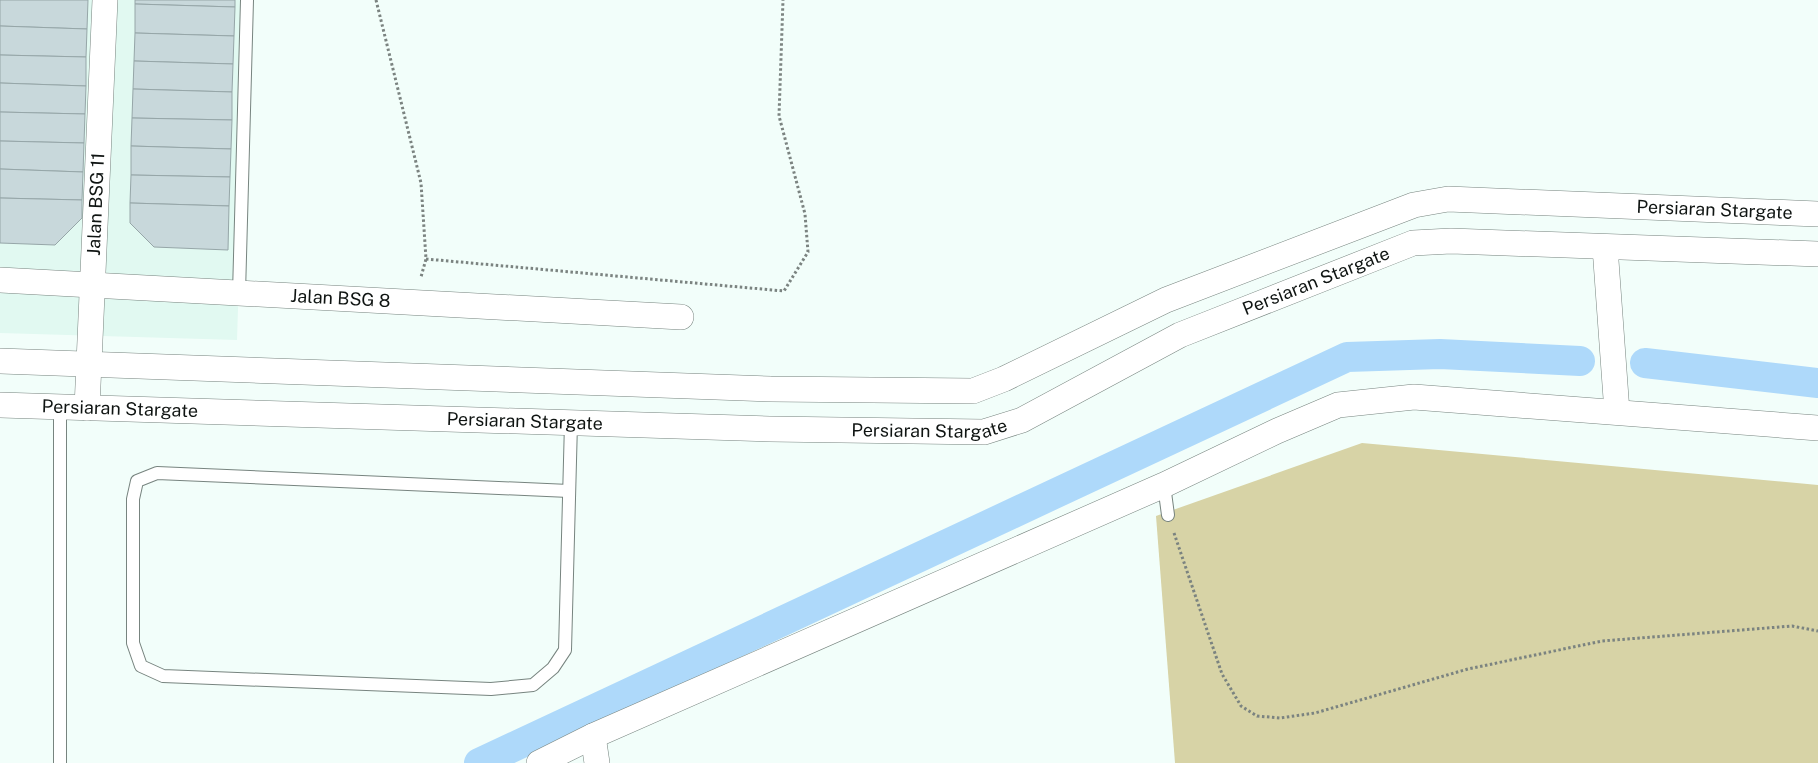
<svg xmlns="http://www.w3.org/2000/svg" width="1818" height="763" font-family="'Public Sans',sans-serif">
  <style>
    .built { fill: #e1f9f1 }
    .green { fill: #d7d3a6 }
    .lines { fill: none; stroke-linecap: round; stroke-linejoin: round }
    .canal { stroke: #aed9fa; stroke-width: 30 }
    .building { fill: #c8d8db; stroke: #96a6a8 }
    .service-casing { stroke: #77847f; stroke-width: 14 }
    .minor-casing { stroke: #77847f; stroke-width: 26 }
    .path { stroke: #7b8380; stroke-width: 3; stroke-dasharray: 2.5 2.5; stroke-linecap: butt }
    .service { stroke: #fff; stroke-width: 12 }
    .minor { stroke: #fff; stroke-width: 25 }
    .labels { text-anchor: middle; stroke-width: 4; stroke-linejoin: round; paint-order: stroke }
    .street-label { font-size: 18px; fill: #0f1412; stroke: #fff }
  </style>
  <rect width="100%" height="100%" fill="#f2fefa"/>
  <path class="built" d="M 0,0 L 248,0 L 237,340 L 0,333 Z"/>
  <path class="green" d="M 1362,443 L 1818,485 L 1818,763 L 1175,763 L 1156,516 Z"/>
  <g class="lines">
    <g class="canal">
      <path d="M 1645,363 L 1818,383"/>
      <path d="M 479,763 L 1347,357 L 1440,354 L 1580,361"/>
    </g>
  </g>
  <g class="building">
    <path d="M 0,0 L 88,0 L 87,29 L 0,26 Z"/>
    <path d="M 135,0 L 235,0 L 235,7 L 135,4 Z"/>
    <path d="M 135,4 L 235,7 L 234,36 L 135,33 Z"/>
    <path d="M 0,26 L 87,29 L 86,57 L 0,55 Z"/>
    <path d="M 135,33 L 234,36 L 233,64 L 134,61 Z"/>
    <path d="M 0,55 L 86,57 L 86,86 L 0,83 Z"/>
    <path d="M 134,61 L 233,64 L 232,92 L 133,89 Z"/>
    <path d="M 0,83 L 86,86 L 85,114 L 0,112 Z"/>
    <path d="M 133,89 L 232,92 L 232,120 L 132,118 Z"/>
    <path d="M 0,112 L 85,114 L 84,143 L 0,141 Z"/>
    <path d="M 132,118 L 232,120 L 231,149 L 131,146 Z"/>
    <path d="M 0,141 L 84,143 L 83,172 L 0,169 Z"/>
    <path d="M 131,146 L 231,149 L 230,177 L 131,175 Z"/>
    <path d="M 0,169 L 83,172 L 82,200 L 0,198 Z"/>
    <path d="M 131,175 L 230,177 L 229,206 L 130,203 Z"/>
    <path d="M 0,198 L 82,200 L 82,218 L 55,245 L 0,243 Z"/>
    <path d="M 130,203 L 229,206 L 228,250 L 154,247 L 130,223 Z"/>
  </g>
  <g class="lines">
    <g class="service-casing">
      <g id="service">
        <path d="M 239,293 L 247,0"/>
        <path d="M 60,407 L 60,763"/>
        <path d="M 1164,485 L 1168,515"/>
        <path d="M 569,491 L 157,473 L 137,481 L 133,499 L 133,643 L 141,666 L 163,676 L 491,689 L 533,685 L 553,668 L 565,650 L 571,423"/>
      </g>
    </g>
    <g class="minor-casing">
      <g id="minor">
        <path d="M 1605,247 L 1617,412"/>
        <path id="s1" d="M 0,280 L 681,317"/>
        <path id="s2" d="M 0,361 L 771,389 L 973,391 L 1004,379 L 1166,300 L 1414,205 L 1448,199 L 1818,214"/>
        <path id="s3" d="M 0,405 L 770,429 L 984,432 L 1022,420 L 1180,335 L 1413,243 L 1451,241 L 1818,254"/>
        <path id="s4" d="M 87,408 L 105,0"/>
        <path d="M 593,736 L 597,763"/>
        <path d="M 539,763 L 593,736 L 1164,485 L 1277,431 L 1338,405 L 1414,397 L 1818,428"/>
      </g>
    </g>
    <g class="path">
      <path d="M 376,0 L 421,183 L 426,259 L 421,277"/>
      <path d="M 426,259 L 784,291 L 808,252 L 805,214 L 779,116 L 783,0"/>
      <path d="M 1174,533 L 1222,674 L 1241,706 L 1257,716 L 1280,718 L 1315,713 L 1468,669 L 1602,641 L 1792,626 L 1818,631"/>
    </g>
    <use href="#service" class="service"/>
    <use href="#minor" class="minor"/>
  </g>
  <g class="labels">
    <g class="street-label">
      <text dy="6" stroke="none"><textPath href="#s4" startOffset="204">Jalan BSG 11</textPath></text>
      <text dy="6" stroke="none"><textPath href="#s2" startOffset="1754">Persiaran Stargate</textPath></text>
      <text dy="6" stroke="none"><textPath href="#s3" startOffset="1350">Persiaran Stargate</textPath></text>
      <text dy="6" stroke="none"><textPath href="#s1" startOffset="341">Jalan BSG 8</textPath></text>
      <text dy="6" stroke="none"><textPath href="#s3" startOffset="120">Persiaran Stargate</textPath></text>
      <text dy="6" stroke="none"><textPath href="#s3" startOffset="525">Persiaran Stargate</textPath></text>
      <text dy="6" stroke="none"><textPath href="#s3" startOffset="930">Persiaran Stargate</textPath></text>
    </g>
  </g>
</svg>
